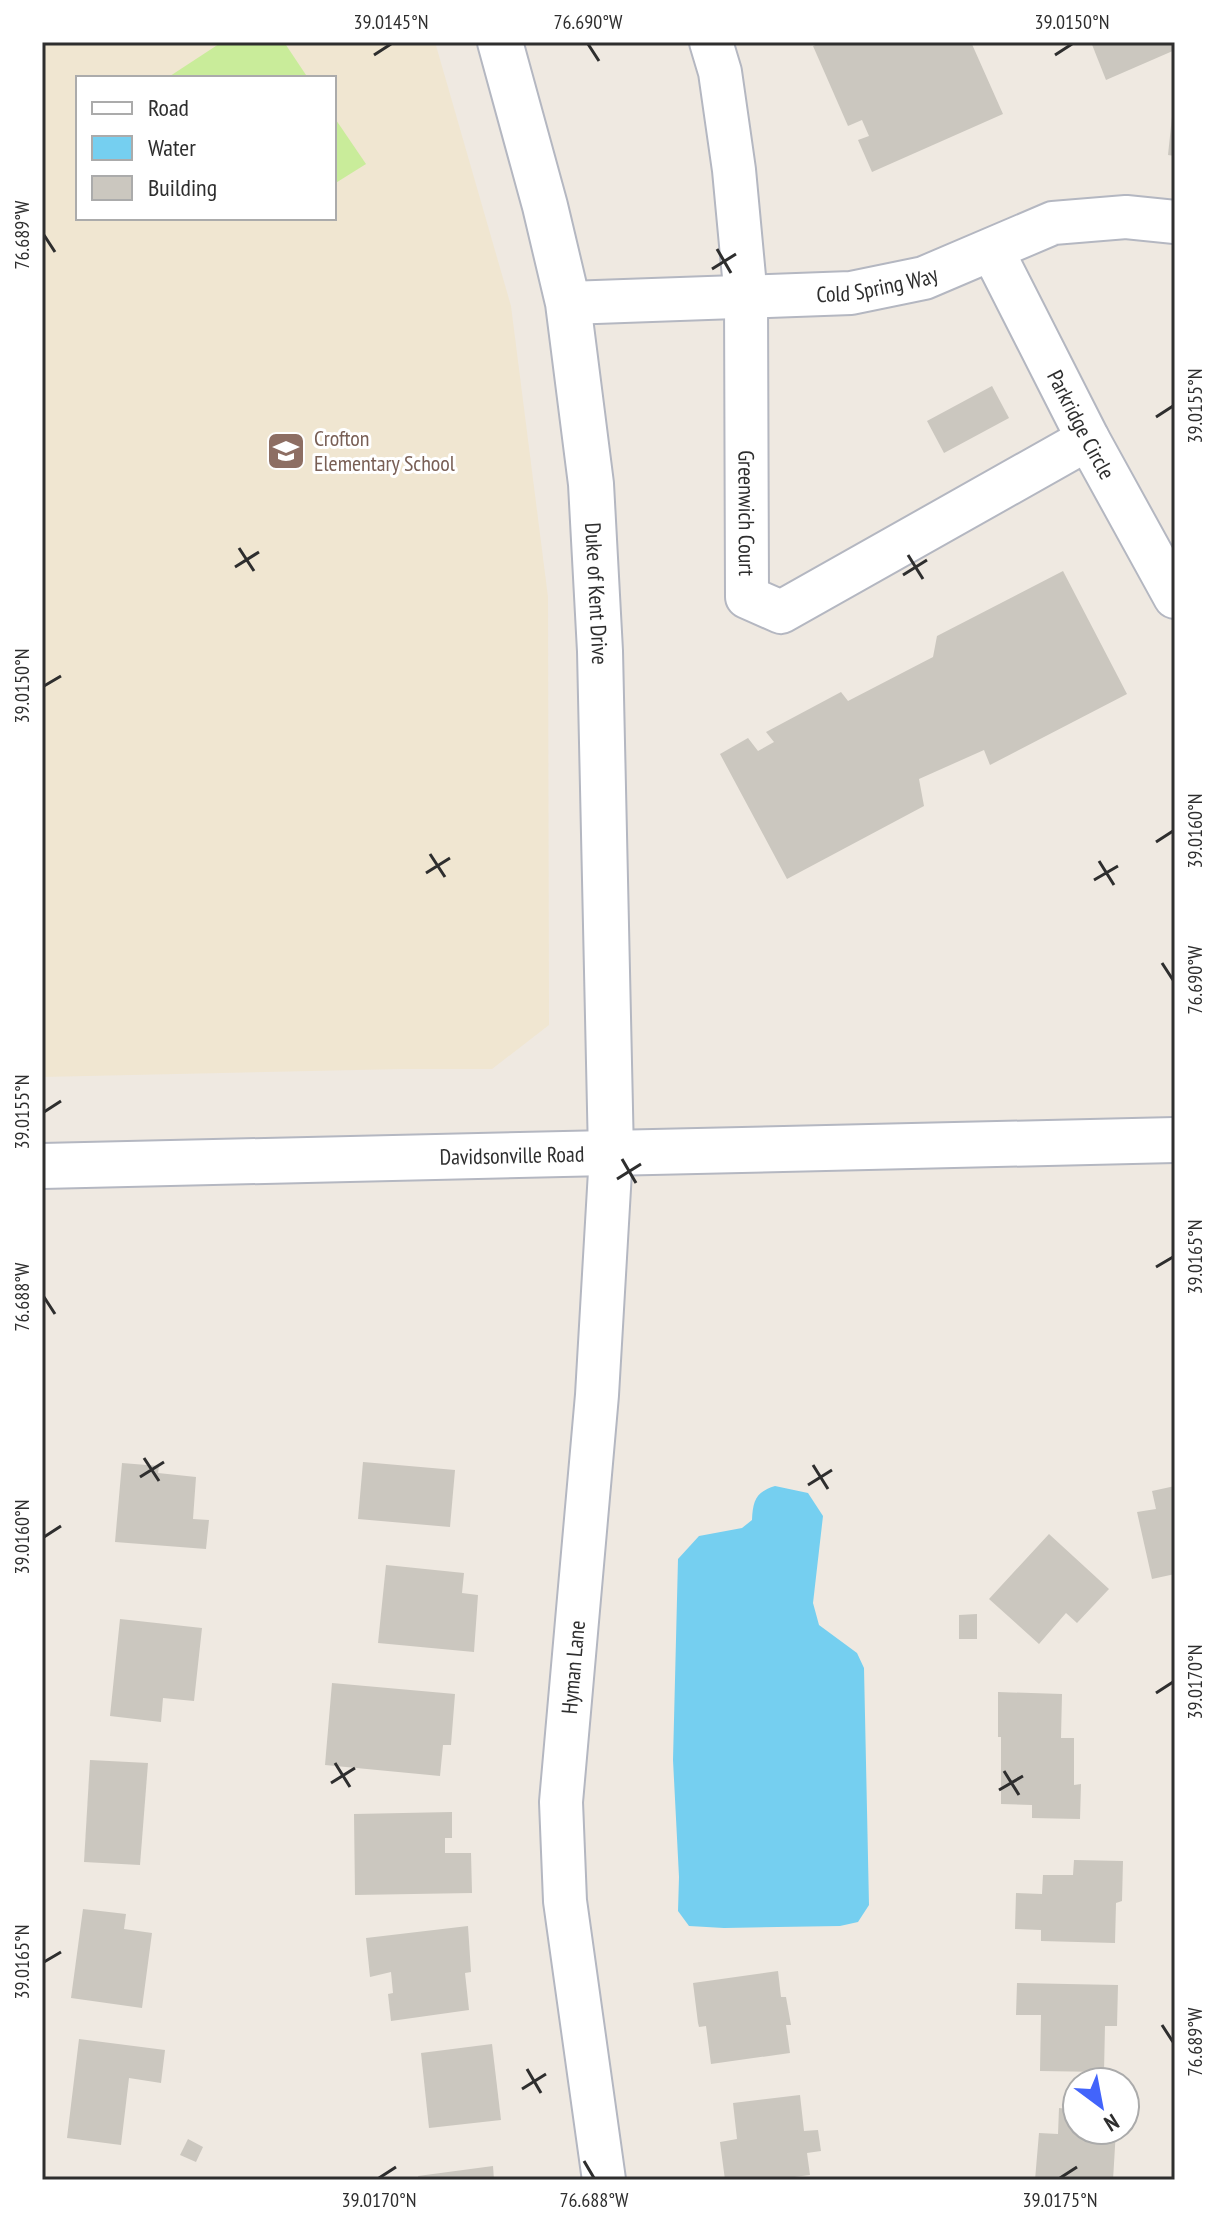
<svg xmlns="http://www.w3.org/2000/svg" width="1217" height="2222" font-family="'PT Sans Narrow',sans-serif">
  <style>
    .education { fill: #f0e6d1; fill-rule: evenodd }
    .pitch { fill: #c9ec9a }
    .water { fill: #75cff0 }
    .building { fill: #cbc7bf }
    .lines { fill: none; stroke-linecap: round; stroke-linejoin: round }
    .street-casing { stroke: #b4b7c1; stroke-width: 46 }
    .secondary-casing { stroke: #b4b7c1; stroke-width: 48 }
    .street { stroke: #fff; stroke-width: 42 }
    .secondary { stroke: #fff; stroke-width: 44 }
    .ticks { fill: none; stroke: #2e2e2e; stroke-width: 3 }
    .labels { text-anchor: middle; stroke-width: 6; stroke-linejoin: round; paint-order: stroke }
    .street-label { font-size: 22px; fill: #2e2e2e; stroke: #fff }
    .education-label { font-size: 22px; fill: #785e54; stroke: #fff; text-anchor: start }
    .neatline { fill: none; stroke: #2e2e2e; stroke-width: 3 }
    .ticks-label { font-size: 20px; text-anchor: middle; fill: #2e2e2e }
  </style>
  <rect width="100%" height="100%" fill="#efe9e1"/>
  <path class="education" d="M 42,42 L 435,42 L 511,306 L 548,597 L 549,1025 L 492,1069 L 402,1069 L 42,1077 ZM 78,78 L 334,78 L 334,218 L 78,218 Z"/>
  <g class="pitch">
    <path d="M 222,42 L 284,42 L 308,78 L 167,78 Z"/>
    <path d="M 334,117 L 366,164 L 334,184 Z"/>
  </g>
  <path class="water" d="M 775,1486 L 808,1493 L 823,1516 L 813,1603 L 819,1625 L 857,1653 L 864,1668 L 869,1905 L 858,1922 L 840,1926 L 724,1928 L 689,1926 L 678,1911 L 679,1877 L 673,1760 L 678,1559 L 699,1536 L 742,1528 L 752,1520 C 753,1500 756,1492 775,1486 Z"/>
  <g class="building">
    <path d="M 822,42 L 971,42 L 1003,114 L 872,172 L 858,140 L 869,136 L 862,120 L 848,126 L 813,46 Z"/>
    <path d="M 1091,42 L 1175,42 L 1175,50 L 1106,80 Z"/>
    <path d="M 1172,117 L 1175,118 L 1175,156 L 1168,155 Z"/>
    <path d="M 992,386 L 1009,418 L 944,453 L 927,421 Z"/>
    <path d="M 1063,571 L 1127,694 L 990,765 L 984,750 L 919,779 L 924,806 L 787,879 L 720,754 L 748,738 L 758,751 L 774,742 L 766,732 L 841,692 L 848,701 L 933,657 L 937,636 Z"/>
    <path d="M 363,1462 L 455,1470 L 450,1527 L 358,1519 Z"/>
    <path d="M 122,1463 L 159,1466 L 158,1473 L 196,1477 L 193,1519 L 209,1520 L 206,1549 L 115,1542 Z"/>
    <path d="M 1175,1486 L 1175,1574 L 1152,1579 L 1137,1512 L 1156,1509 L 1152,1491 Z"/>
    <path d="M 1049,1534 L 1109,1589 L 1077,1623 L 1066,1613 L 1039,1644 L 989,1599 Z"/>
    <path d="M 386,1565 L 464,1573 L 462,1593 L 478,1595 L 474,1652 L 378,1643 Z"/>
    <path d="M 977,1614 L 977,1639 L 959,1639 L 959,1615 Z"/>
    <path d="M 120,1619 L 202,1628 L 194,1701 L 163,1698 L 161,1722 L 110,1716 Z"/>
    <path d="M 332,1683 L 455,1694 L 451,1745 L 443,1745 L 440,1776 L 325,1765 Z"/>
    <path d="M 998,1692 L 1062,1694 L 1061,1738 L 1074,1738 L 1074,1785 L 1081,1784 L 1080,1819 L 1032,1818 L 1032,1805 L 1001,1804 L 1001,1737 L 998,1737 Z"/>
    <path d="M 90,1760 L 148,1763 L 140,1865 L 84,1862 Z"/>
    <path d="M 452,1812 L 452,1838 L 445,1838 L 445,1853 L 471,1853 L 472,1893 L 355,1895 L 354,1814 Z"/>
    <path d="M 1074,1860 L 1123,1861 L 1122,1901 L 1116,1903 L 1115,1943 L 1041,1941 L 1041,1930 L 1015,1929 L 1016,1893 L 1042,1894 L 1043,1875 L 1073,1875 Z"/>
    <path d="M 83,1909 L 126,1914 L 124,1929 L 152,1933 L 142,2008 L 71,1998 Z"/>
    <path d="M 468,1926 L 471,1972 L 465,1973 L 469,2010 L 391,2021 L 388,1994 L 393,1993 L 391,1972 L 370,1977 L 366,1938 Z"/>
    <path d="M 778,1971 L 781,1997 L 786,1997 L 791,2025 L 786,2025 L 790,2053 L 711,2064 L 706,2026 L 699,2027 L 698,2023 L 693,1983 Z"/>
    <path d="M 1017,1983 L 1118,1985 L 1117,2026 L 1105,2026 L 1104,2072 L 1040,2071 L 1041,2015 L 1016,2015 Z"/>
    <path d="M 79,2039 L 165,2050 L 161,2083 L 129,2078 L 121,2145 L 67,2138 Z"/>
    <path d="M 492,2044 L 501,2120 L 429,2128 L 421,2053 Z"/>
    <path d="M 800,2095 L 804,2131 L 818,2130 L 821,2151 L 807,2153 L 810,2175 L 771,2180 L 725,2180 L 720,2142 L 737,2139 L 733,2103 Z"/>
    <path d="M 1059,2108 L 1077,2110 L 1077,2130 L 1116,2130 L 1113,2180 L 1035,2180 L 1039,2133 L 1058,2134 Z"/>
    <path d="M 188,2139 L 203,2147 L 196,2162 L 180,2155 Z"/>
    <path d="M 493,2166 L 494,2180 L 419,2180 L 418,2176 Z"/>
  </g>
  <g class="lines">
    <g class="street-casing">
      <g id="street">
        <path id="s1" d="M 711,42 L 720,72 L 734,170 L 746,298 L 747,597 L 781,612 L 1088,439"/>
        <path id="s2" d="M 992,250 L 1088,439 L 1175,597"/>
        <path id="s3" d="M 568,303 L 851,293 L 924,278 L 1053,223 L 1126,217 L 1175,222"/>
        <path id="s4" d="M 604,2180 L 565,1901 L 561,1802 L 597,1395 L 611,1154"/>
      </g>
    </g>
    <g class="secondary-casing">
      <g id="secondary">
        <path id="s5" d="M 500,42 L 545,206 L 568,303 L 591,484 L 600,651 L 611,1154"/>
        <path id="s6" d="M 42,1166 L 1175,1140"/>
      </g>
    </g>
    <use href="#street" class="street"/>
    <use href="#secondary" class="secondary"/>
  </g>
  <path class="ticks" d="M 588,44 L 599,61M 374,55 L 391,44M 1055,55 L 1072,44M 44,235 L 55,252M 717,249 L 731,273M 712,269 L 736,254M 1156,417 L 1173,406M 239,548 L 254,571M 908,555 L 923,579M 235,567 L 259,552M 903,575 L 927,560M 44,686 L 61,676M 1156,842 L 1173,831M 430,854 L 445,877M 1099,861 L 1114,885M 426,873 L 450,858M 1094,880 L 1118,866M 1162,963 L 1173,980M 44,1112 L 61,1101M 622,1159 L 636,1183M 617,1179 L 641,1164M 1156,1267 L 1173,1257M 44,1297 L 55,1314M 144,1458 L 159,1481M 813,1465 L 828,1489M 140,1477 L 164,1462M 808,1485 L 832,1470M 44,1537 L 61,1526M 1156,1693 L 1173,1682M 335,1763 L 350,1787M 1004,1771 L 1019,1795M 331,1783 L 355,1768M 999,1790 L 1023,1776M 44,1962 L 61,1952M 1162,2025 L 1173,2042M 527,2069 L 541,2093M 522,2089 L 546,2074M 584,2161 L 594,2178M 379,2178 L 396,2167M 1060,2178 L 1077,2167"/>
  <defs>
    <g id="school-square" transform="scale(2)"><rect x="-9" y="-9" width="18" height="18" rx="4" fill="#8d6e63" stroke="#fff"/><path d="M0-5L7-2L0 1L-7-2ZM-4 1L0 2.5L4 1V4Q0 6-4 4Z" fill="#fff"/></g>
  </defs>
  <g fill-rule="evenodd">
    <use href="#school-square" x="286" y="451"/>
  </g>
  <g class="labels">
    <g class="street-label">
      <text dy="8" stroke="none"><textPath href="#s3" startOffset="310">Cold Spring Way</textPath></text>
      <text dy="8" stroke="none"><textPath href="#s2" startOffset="196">Parkridge Circle</textPath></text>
      <text dy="8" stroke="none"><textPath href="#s1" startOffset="474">Greenwich Court</textPath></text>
      <text dy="8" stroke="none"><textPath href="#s5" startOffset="562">Duke of Kent Drive</textPath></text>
      <text dy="8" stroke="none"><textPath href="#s6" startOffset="470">Davidsonville Road</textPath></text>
      <text dy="8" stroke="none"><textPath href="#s4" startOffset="516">Hyman Lane</textPath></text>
    </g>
    <g class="education-label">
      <text x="314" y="446">Crofton<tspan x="314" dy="25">Elementary School</tspan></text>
    </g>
  </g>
  <rect width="1217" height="2222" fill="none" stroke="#ffffff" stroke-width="88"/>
  <rect x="76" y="76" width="260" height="144" fill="#ffffff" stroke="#ababab" stroke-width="2"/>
  <rect x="92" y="102" width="40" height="12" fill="#ffffff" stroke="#ababab" stroke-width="2"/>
  <text x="148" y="116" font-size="24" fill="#2e2e2e">Road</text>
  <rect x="92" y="136" width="40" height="24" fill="#75cff0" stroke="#ababab" stroke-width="2"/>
  <text x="148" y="156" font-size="24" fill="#2e2e2e">Water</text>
  <rect x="92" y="176" width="40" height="24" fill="#cbc7bf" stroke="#ababab" stroke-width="2"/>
  <text x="148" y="196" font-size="24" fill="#2e2e2e">Building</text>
  <g transform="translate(1101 2106) rotate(148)"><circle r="38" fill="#ffffff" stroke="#ababab" stroke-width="2"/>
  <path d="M0-6L14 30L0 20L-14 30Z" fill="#4264fb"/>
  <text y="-12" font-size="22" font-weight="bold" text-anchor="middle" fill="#2e2e2e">N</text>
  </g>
  <rect x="44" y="44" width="1129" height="2134" class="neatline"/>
  <g class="ticks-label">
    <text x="391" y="29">39.0145°N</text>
    <text x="588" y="29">76.690°W</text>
    <text x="1072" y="29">39.0150°N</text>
    <text transform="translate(22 235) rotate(-90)" y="7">76.689°W</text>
    <text transform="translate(1195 406) rotate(-90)" y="7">39.0155°N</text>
    <text transform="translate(22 686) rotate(-90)" y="7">39.0150°N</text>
    <text transform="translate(1195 831) rotate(-90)" y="7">39.0160°N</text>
    <text transform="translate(1195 980) rotate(-90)" y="7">76.690°W</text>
    <text transform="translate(22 1112) rotate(-90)" y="7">39.0155°N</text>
    <text transform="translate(1195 1257) rotate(-90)" y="7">39.0165°N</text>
    <text transform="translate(22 1297) rotate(-90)" y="7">76.688°W</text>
    <text transform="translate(22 1537) rotate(-90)" y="7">39.0160°N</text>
    <text transform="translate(1195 1682) rotate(-90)" y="7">39.0170°N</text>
    <text transform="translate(22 1962) rotate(-90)" y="7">39.0165°N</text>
    <text transform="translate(1195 2042) rotate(-90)" y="7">76.689°W</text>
    <text x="379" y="2207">39.0170°N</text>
    <text x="594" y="2207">76.688°W</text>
    <text x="1060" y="2207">39.0175°N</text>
  </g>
</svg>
